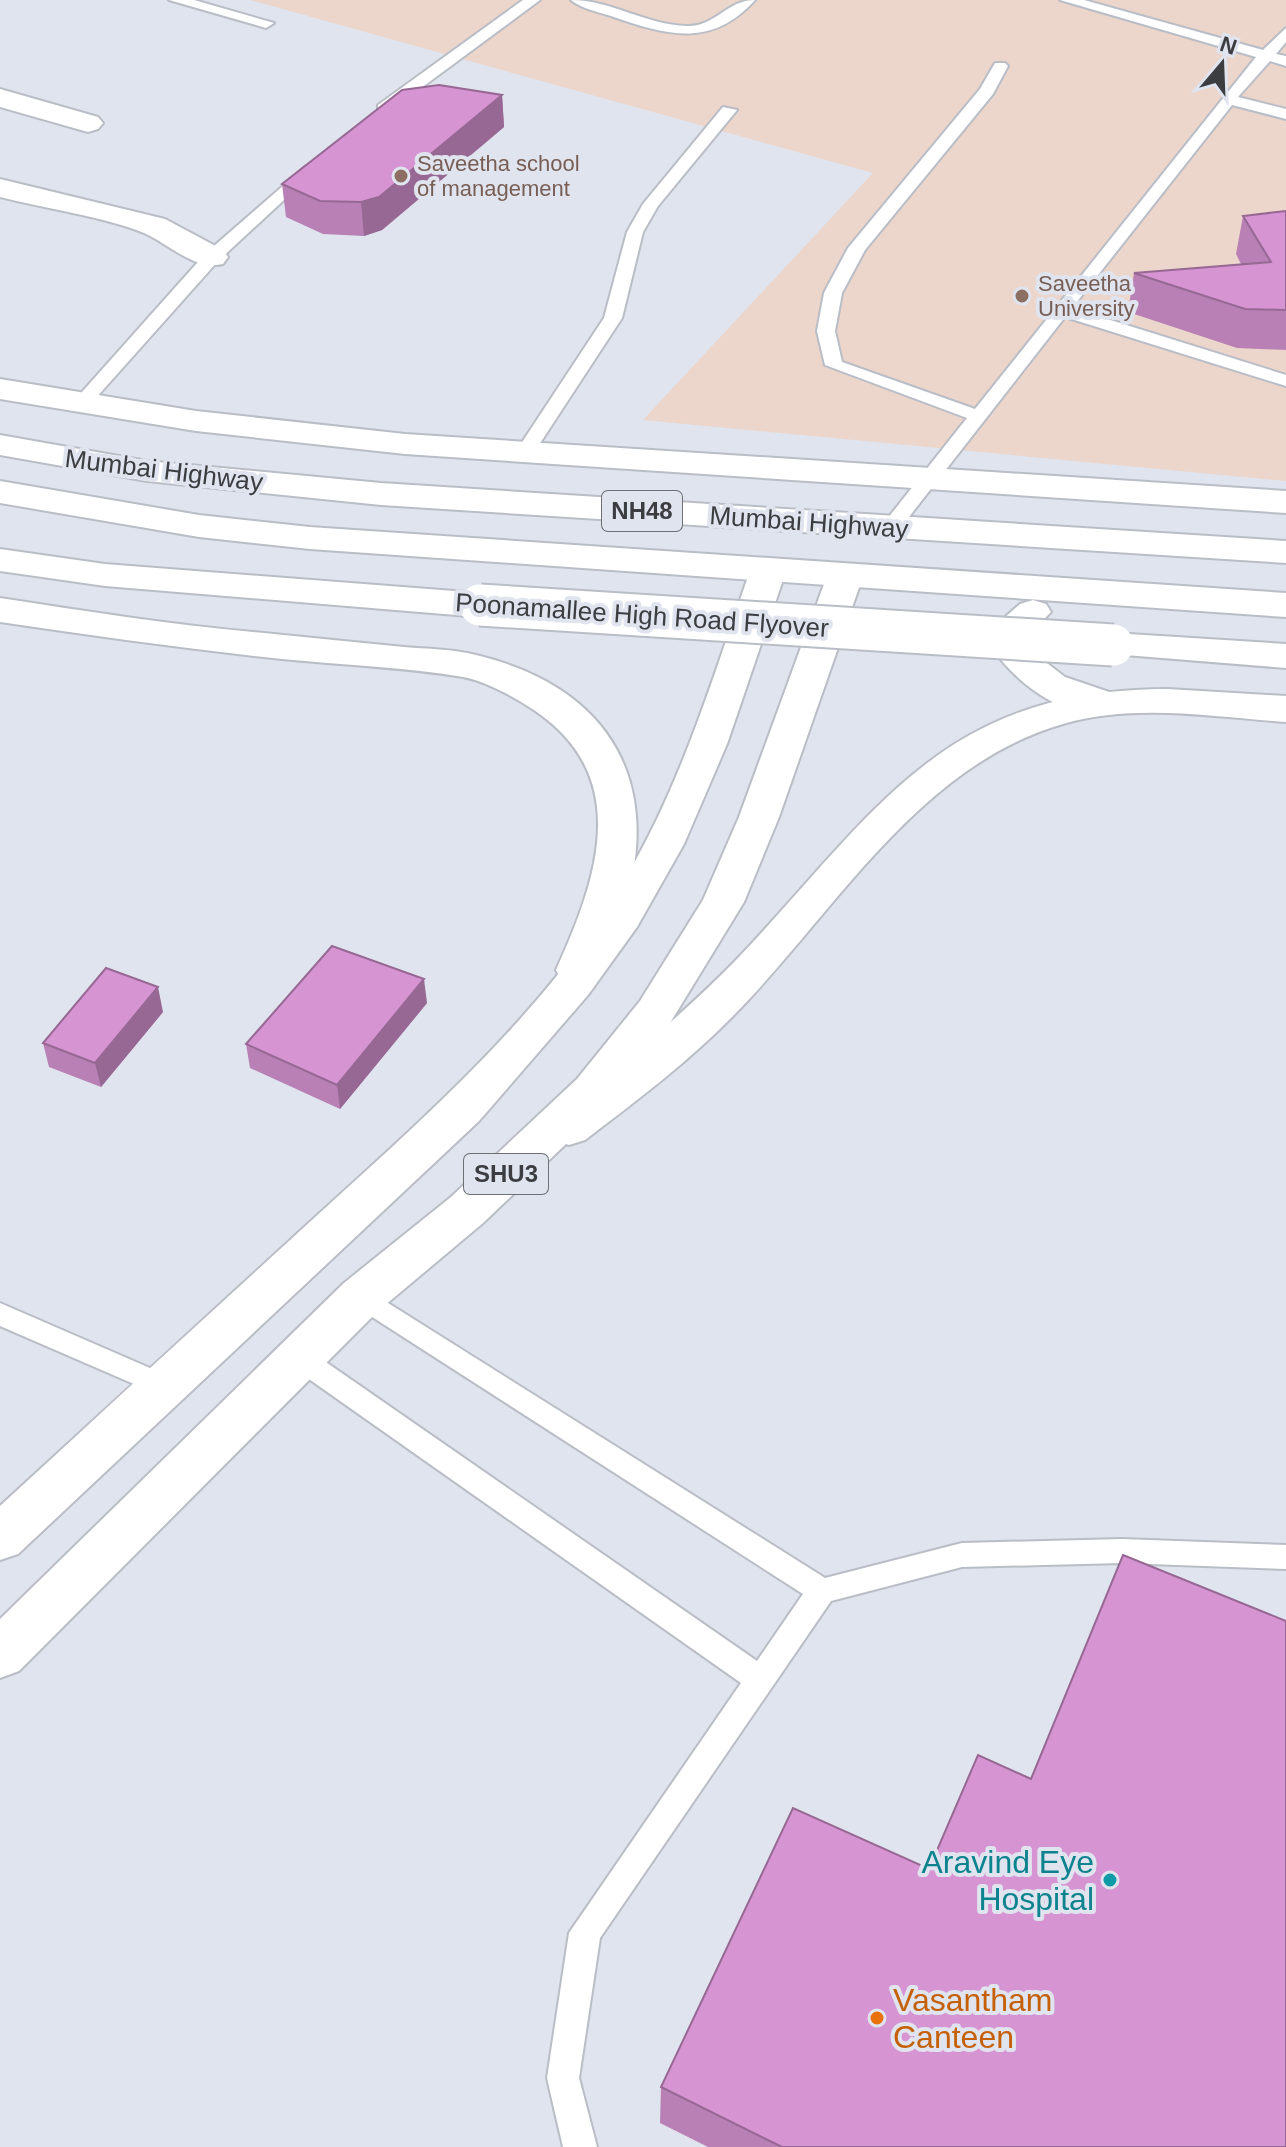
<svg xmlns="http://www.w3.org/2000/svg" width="1286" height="2147" font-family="Helvetica,sans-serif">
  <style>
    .education { fill: #ecd5ca }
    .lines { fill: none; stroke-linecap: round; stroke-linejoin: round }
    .lane-casing { stroke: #b9bdc6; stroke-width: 4 }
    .street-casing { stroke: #b9bdc6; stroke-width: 4 }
    .secondary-casing { stroke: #b9bdc6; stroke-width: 4 }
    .primary-casing { stroke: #b9bdc6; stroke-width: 4 }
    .highway-casing { stroke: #b9bdc6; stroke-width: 4 }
    .lane { fill: #fff; fill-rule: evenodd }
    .street { fill: #fff; fill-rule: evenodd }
    .secondary { fill: #fff; fill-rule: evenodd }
    .primary { fill: #fff; fill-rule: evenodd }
    .highway { fill: #fff; fill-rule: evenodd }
    .highway-bridge-casing { stroke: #b9bdc6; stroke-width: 45; stroke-linecap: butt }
    .highway-bridge { stroke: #fff; stroke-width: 41 }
    .wall { fill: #b880b5 }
    .shaded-wall { fill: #966893 }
    .building { fill: #d695d2; stroke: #966893; stroke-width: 2 }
    .education-dot { fill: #8d6e63; stroke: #e0e4ee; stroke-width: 3 }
    .culture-dot { fill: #0f9aa8; stroke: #e0e4ee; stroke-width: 3 }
    .food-dot { fill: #e8710a; stroke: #e0e4ee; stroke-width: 3 }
    .labels { text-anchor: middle; stroke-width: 8; stroke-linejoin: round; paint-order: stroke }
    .far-education-label { font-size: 22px; fill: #785e54; stroke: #e0e4ee; text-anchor: start }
    .shield { fill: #e0e4ee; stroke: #6c6f74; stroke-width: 2 }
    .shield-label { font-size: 24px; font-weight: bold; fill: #3b3d40 }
    .street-label { font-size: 26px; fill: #3b3d40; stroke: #e0e4ee }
    .near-culture-label { font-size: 32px; fill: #0d838f; stroke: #e0e4ee; text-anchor: end }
    .near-food-label { font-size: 32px; fill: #c56008; stroke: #e0e4ee; text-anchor: start }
  </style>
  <rect width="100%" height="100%" fill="#e0e4ee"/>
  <path class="education" d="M 250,0 L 1286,0 L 1286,481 L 643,420 L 873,173 Z"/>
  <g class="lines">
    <g class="lane-casing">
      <g id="lane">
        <path d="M 169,0 L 194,0 L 274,23 L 266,28 Z"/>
        <path d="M 523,0 L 540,0 L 390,111 L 378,111 L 378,105 Z"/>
        <path d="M 571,0 C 611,0 646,25 687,26 C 715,27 727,0 755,0 C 711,49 666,35 611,16 C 598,12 580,8 571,0 Z"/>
        <path d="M 1060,0 L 1084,0 L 1263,50 L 1286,28 L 1286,42 L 1276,54 L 1286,56 L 1286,66 L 1270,61 L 1238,97 L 1286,109 L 1286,119 L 1232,105 L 1072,308 L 1286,375 L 1286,386 L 1065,317 L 898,531 L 884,531 L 881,527 L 884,523 L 967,418 L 825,365 L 817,331 L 824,293 L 848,248 L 980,89 L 995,63 L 1005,63 L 1008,66 L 993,94 L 865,250 L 842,293 L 835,331 L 842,362 L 975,409 L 1256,57 Z"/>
        <path d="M 723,107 L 737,110 L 658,206 L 643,232 L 622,318 L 531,457 L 517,457 L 515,453 L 604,318 L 627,232 L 643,204 Z"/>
        <path d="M 306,166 L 312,168 L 312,174 L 218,261 L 86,409 L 74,409 L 74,401 L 206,253 Z"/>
        <path d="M 361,1286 L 825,1578 L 962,1543 L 1122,1539 L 1286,1545 L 1286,1569 L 1122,1563 L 962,1567 L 831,1601 L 600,1938 L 579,2078 L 597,2147 L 563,2147 L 547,2078 L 569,1933 L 741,1683 L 289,1365 L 285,1357 L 289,1349 L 298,1346 L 307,1349 L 757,1661 L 803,1594 L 352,1304 L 348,1297 L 352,1290 Z"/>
        <path d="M 0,1303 L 173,1378 L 177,1386 L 173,1394 L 164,1397 L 0,1326 Z"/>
      </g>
    </g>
    <g class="street-casing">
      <g id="street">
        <path d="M 0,89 L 98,117 L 103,123 L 98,129 L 88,132 L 0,107 Z"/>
        <path d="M 0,179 L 165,219 L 223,250 L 228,257 L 223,264 C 195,271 169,244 144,233 C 106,217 42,208 0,197 Z"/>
      </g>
    </g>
    <g class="secondary-casing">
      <g id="secondary">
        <path d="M 0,379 L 196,411 L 405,434 L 1286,491 L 1286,513 L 405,454 L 196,431 L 0,399 Z"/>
        <path d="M 0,598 C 84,611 168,624 253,632 C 303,637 353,642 404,647 C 427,649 453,649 476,655 C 651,697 672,840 592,981 L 577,985 L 562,981 L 556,970 C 597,880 634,777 534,710 C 514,697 488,682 463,677 C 404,667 342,665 282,659 C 188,649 94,636 0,622 Z"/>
        <path d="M 1168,689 L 1286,696 L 1286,722 C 1214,717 1134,703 1063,724 C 917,766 834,914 733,1016 C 688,1062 636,1101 585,1140 L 569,1145 L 553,1140 L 547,1128 L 553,1116 C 619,1067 681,1017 738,958 C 877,811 942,689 1168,689 Z"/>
      </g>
    </g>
    <g class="primary-casing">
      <g id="primary">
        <path d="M 768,560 L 781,563 L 786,571 L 727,744 L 684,844 L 637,927 L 588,995 L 479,1121 L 18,1554 L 0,1560 L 0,1506 C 104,1410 208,1315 312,1220 C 426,1116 546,1012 626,877 C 682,783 714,674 750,571 L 755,563 Z"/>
        <path d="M 845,565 L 858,568 L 863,576 L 779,817 L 744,902 L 670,1023 L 609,1103 L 483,1223 L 378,1311 L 19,1671 L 0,1678 L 0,1619 L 344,1283 L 451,1197 L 577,1079 L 640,1001 L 703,900 L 739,817 L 827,576 L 832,568 Z"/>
      </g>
    </g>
    <g class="highway-casing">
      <g id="highway">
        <path d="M 0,435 L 147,461 L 381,483 L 1286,541 L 1286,563 L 381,505 L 147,481 L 0,455 Z"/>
        <path d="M 0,481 L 199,515 L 310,527 L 1286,593 L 1286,617 L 310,549 L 199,537 L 0,503 Z"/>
        <path d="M 0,549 L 105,564 L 480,593 L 493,597 L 498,605 L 493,613 L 480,617 L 105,586 L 0,571 Z"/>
        <path d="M 1033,600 L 1046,604 L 1051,612 L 1033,630 L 1031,648 L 1034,653 L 1065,677 L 1118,695 L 1123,704 L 1118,713 C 1072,725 1017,685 993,649 L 996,625 L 1020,604 Z"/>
        <path d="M 1113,633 L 1286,644 L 1286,668 L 1100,653 L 1094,645 L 1100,637 Z"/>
      </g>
    </g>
    <use href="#lane" class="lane"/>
    <use href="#street" class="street"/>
    <use href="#secondary" class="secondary"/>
    <use href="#primary" class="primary"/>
    <use href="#highway" class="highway"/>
    <g class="highway-bridge-casing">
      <path id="highway-bridge" d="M 480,605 L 1113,645"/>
    </g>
    <use href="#highway-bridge" class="highway-bridge"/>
  </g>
  <g class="wall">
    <path d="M 502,95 L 504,127 L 382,230 L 364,236 L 323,234 L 286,217 L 282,184 Z"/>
    <path d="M 1286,211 L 1286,350 L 1237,348 L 1128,312 L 1134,273 L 1241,264 L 1236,254 L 1243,216 Z"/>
    <path d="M 427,1003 L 340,1109 L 250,1068 L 246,1044 Z"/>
    <path d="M 163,1012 L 101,1087 L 49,1067 L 43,1043 Z"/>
    <path d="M 1031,1779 L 1286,2147 L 708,2147 L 660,2123 L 661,2087 L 929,1869 Z"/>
  </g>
  <g class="shaded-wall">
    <path d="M 502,95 L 504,127 L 382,230 L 364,236 L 361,202 Z"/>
    <path d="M 424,979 L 427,1003 L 340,1109 L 337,1085 Z"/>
    <path d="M 158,987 L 163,1012 L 101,1087 L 95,1063 Z"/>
  </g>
  <g class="building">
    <path d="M 439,85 L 502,95 L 379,197 L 361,202 L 320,201 L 282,184 L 402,90 Z"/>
    <path d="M 1286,211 L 1286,310 L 1245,309 L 1134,273 L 1271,262 L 1243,216 Z"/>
    <path d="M 332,946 L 424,979 L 337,1085 L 246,1044 Z"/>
    <path d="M 106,968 L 158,987 L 95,1063 L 43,1043 Z"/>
    <path d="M 1123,1555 L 1286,1621 L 1286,2147 L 782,2147 L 661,2087 L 793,1808 L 929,1869 L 978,1755 L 1031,1779 Z"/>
  </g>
  <g class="education-dot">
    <circle cx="401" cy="176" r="8"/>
    <circle cx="1022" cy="296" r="8"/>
  </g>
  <circle class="culture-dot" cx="1110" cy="1880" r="8"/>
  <circle class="food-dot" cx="877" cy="2018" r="8"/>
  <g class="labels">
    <g class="far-education-label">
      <text x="417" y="171">Saveetha school<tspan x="417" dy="25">of management</tspan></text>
      <text x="1038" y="291">Saveetha<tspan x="1038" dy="25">University</tspan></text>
    </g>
    <g class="shield">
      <rect x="602" y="491" width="80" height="40" rx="6"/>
      <rect x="464" y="1154" width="84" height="40" rx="6"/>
    </g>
    <g class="shield-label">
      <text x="642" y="519">NH48</text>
      <text x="506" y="1182">SHU3</text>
    </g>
    <g class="street-label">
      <text transform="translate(164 470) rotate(7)" y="9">Mumbai Highway</text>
      <text transform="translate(809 522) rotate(4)" y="9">Mumbai Highway</text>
      <text transform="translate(642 615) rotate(4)" y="9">Poonamallee High Road Flyover</text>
    </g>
    <g class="near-culture-label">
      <text x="1094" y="1873">Aravind Eye<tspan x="1094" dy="37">Hospital</tspan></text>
    </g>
    <g class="near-food-label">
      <text x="893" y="2011">Vasantham<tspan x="893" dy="37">Canteen</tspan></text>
    </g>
  </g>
  <g transform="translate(1222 64) rotate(19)" stroke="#e0e4ee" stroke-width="6" paint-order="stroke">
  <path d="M0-6L14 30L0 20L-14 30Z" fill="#3b3d40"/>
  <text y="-12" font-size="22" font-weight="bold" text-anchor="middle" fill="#3b3d40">N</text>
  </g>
</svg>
